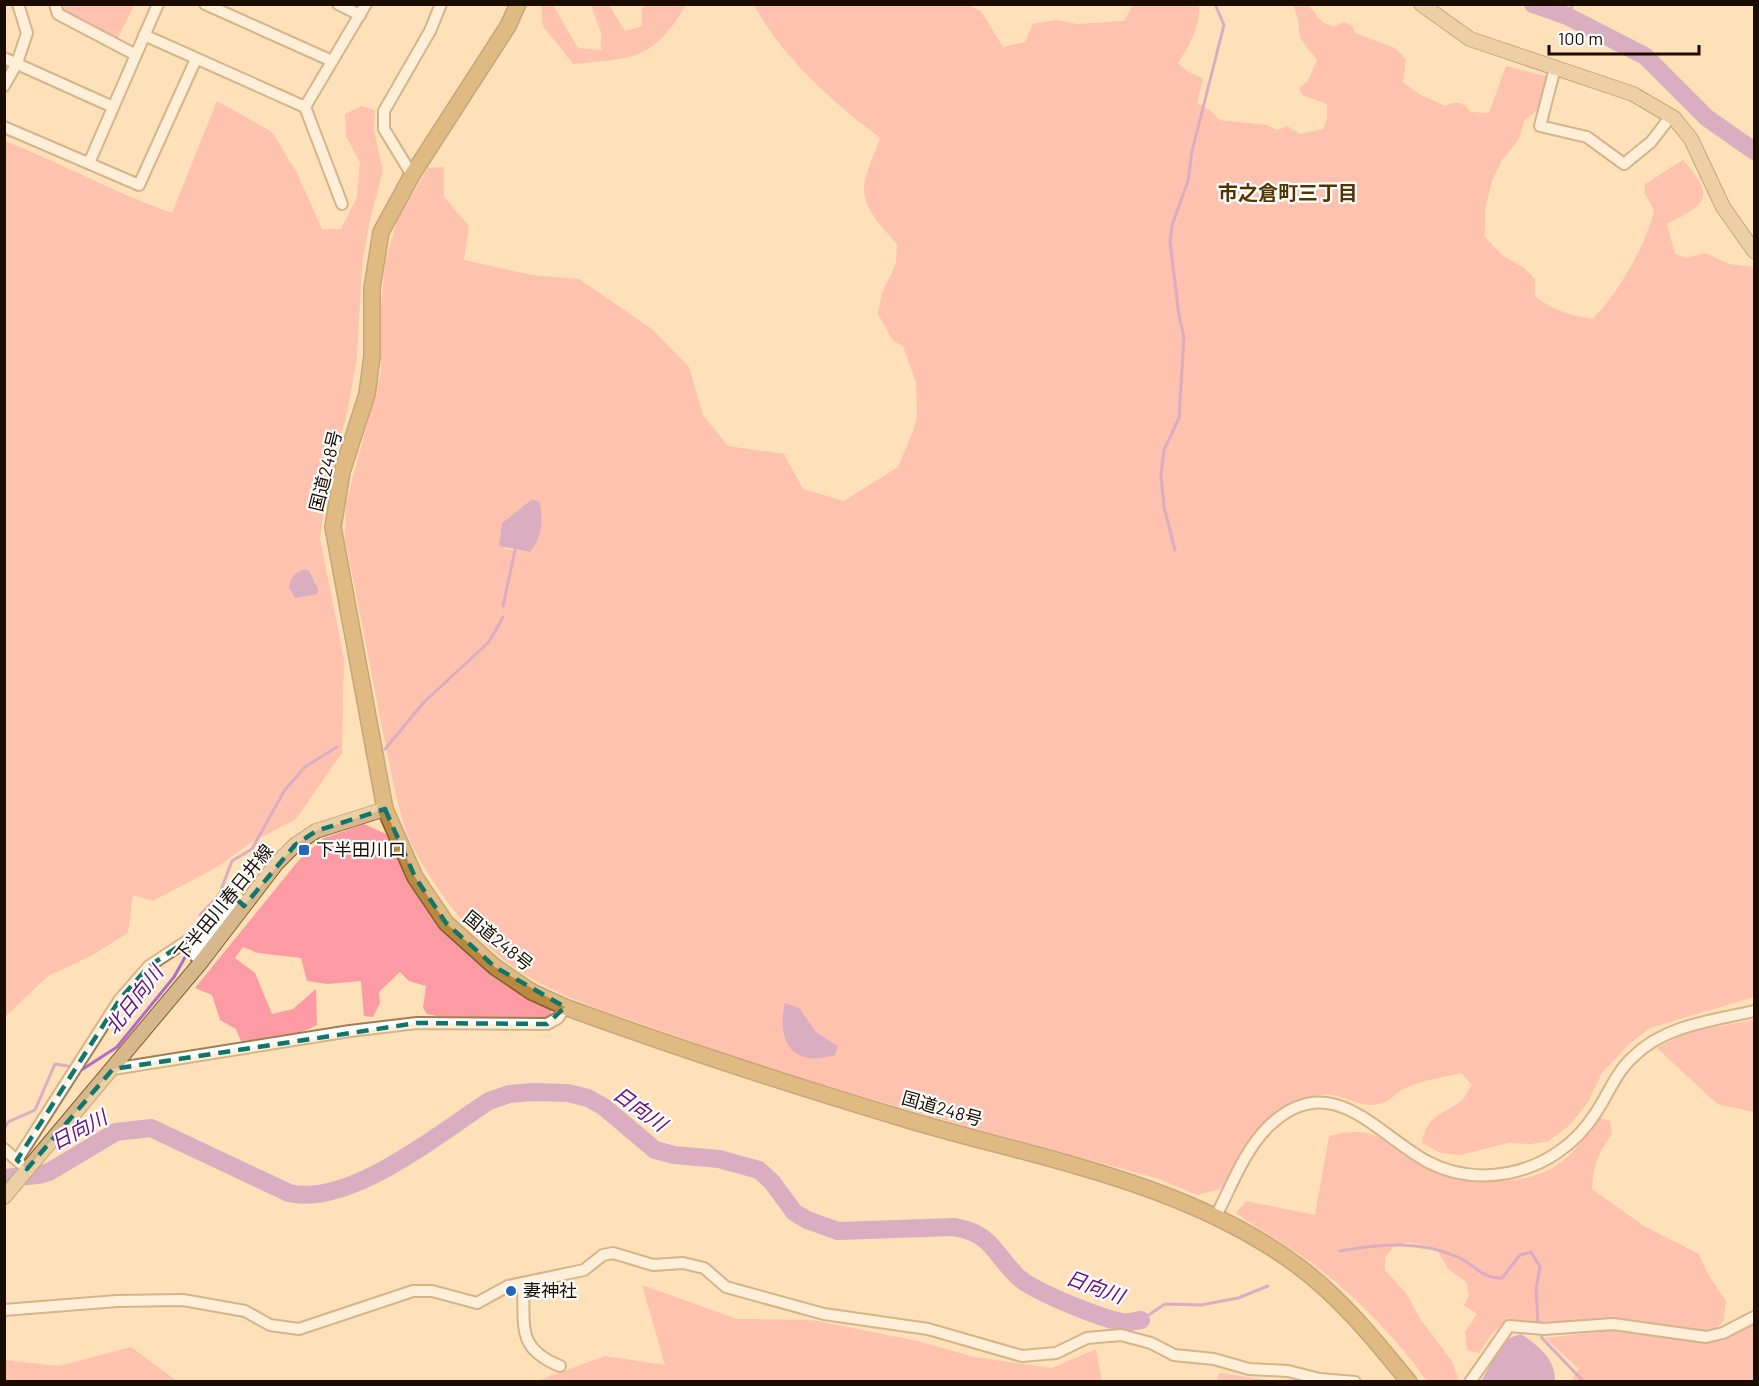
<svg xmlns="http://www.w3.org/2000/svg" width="1759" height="1386" font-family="Barlow,'Noto Sans JP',sans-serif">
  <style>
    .green { fill: #fc9ba3; fill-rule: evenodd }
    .water { fill: #ad6dca }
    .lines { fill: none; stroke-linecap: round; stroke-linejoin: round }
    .stream { stroke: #ad6dca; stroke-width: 3 }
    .river { stroke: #ad6dca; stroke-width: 18 }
    .minor-casing { stroke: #a17e4f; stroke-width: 14 }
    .major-casing { stroke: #825e2a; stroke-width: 16 }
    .highway-casing { stroke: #825e2a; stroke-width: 18 }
    .minor { stroke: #fff; stroke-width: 10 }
    .major { stroke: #d6b88c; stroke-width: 14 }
    .highway { stroke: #ba8940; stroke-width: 15 }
    .marked { fill: none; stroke: #0f766e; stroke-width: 4.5; stroke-dasharray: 12 8; stroke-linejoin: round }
    .poi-dot { fill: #2168b8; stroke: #fff; stroke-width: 2 }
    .labels { text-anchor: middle; stroke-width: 4.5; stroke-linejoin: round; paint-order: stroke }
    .street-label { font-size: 18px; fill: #1a0d00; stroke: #fff }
    .poi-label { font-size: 18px; fill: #1a0d00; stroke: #fff; text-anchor: start }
    .neighbourhood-label { font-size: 20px; font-weight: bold; fill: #543500; stroke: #fff }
    .water-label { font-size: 20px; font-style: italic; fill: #660f84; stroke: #fff }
  </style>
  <rect width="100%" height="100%" fill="#ffe1b9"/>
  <g class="green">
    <path d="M 55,5 L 134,5 L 115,44 L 58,14 Z"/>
    <path d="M 541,5 L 553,5 L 578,48 L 601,50 L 601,33 L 591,5 L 609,5 L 625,31 L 642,26 L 642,8 L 646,5 L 686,5 C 653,61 634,58 573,64 L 543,26 Z"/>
    <path d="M 754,5 L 968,5 L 981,11 L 1003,47 L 1025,42 L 1033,24 L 1055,20 L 1077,24 L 1124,21 L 1133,5 L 1199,5 C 1202,22 1188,49 1178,63 L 1187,71 L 1203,79 L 1197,103 L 1211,111 L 1219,120 L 1267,125 L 1277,130 L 1287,126 L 1300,134 L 1323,129 L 1327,119 L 1327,104 L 1302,95 L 1299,88 L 1308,81 L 1317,60 L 1300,38 L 1298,19 L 1293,5 L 1308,5 C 1318,14 1316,21 1333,27 L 1344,22 L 1353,26 L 1355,33 L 1395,48 L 1406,59 L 1403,82 L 1419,94 L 1445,106 C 1456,100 1463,102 1471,112 L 1489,113 L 1506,66 L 1549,77 L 1537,110 L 1524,121 L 1519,139 L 1502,160 L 1492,181 L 1485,209 L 1485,237 L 1502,255 L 1524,268 L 1535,279 L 1535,296 C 1551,310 1571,315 1592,319 C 1616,298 1648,241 1654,210 L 1645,194 L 1645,184 L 1683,160 C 1717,198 1706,204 1667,224 L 1675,254 L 1686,258 L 1705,253 L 1729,264 L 1754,267 L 1754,997 L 1650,1028 L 1628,1045 L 1602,1073 L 1588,1102 L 1570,1125 L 1549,1141 L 1531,1144 L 1508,1143 L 1460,1155 L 1441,1153 L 1422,1143 C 1426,1114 1444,1115 1461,1101 C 1465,1098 1468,1090 1472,1085 L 1461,1073 C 1443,1078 1420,1080 1404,1089 C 1390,1096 1393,1103 1372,1105 C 1357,1106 1340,1093 1323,1095 C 1264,1101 1247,1143 1221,1189 L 1197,1195 L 1159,1179 C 998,1134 834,1093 676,1036 C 628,1018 575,1004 531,978 C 481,949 442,901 415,851 C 398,819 390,764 382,728 C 370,665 358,603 345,540 L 346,503 L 381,371 L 380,316 L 385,263 L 397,220 L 428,168 L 444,167 L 444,197 L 469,226 L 464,260 L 532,275 L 579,279 L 652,329 L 689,367 L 703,415 L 728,446 L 784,454 L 803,489 L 844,501 L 898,467 L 914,429 L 917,416 L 916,383 L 903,346 L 893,341 L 878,314 L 882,293 L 896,263 L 897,244 C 886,231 869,215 865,198 C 860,181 875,155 880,138 C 832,101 783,59 754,5 ZM 531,500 L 530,552 L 505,549 L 502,523 ZM 781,1021 L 807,1021 L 816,1032 L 838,1046 Z"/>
    <path d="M 217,101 L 272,132 L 297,173 L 322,229 L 341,229 L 357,197 L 360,163 L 346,136 L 345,114 L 361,106 L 375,110 L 374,131 L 383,171 L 370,220 L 362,266 L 357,357 L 348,408 L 325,502 L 320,539 L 344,658 L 342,753 L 296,819 L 249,844 L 219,866 L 153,901 L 133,895 L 128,933 L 91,956 L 48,976 L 5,1017 L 5,141 C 61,163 115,193 172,213 Z"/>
    <path d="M 364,824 L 386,834 L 411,882 L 477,961 L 505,984 L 551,1010 L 551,1016 C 512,1023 465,1023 427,1014 L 423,1008 L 426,986 L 409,981 L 400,972 L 379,992 L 380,1003 L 373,1017 L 364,1016 L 361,981 L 328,984 L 307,981 L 301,958 L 258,953 L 243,947 L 235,958 L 255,973 L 272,1014 L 293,1009 L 316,989 L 317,1025 C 293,1038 268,1039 241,1041 L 236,1029 L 220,1020 L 212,995 L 195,988 L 299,860 L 324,838 Z"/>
    <path d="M 1754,1020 L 1754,1112 L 1717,1104 L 1657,1048 L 1687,1032 Z"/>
    <path d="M 1600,1118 L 1610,1121 L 1612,1134 C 1599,1151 1593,1167 1592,1189 L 1644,1226 L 1699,1254 L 1709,1276 L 1726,1301 L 1724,1320 L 1714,1331 L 1696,1333 L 1624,1322 L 1595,1320 L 1539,1325 L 1506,1320 L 1492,1334 L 1479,1353 L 1467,1350 L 1465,1332 L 1477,1314 L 1464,1305 L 1469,1295 L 1466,1282 L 1448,1269 L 1436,1248 L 1409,1242 L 1394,1246 L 1385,1258 L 1385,1270 L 1406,1293 L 1421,1320 L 1452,1361 L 1459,1381 L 1427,1381 C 1397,1340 1364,1304 1323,1272 C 1296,1250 1264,1233 1236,1213 L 1246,1201 L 1315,1215 L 1329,1136 C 1379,1123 1385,1145 1424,1166 C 1458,1185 1525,1188 1557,1165 C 1575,1153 1587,1134 1600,1118 Z"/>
    <path d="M 642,1285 L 737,1319 L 812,1320 L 918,1341 L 974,1357 L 1052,1368 L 1096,1349 L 1102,1381 L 537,1381 L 605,1356 L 665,1365 Z"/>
    <path d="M 1754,1323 L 1754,1381 L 1571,1381 L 1579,1369 L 1545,1338 L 1614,1330 L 1697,1342 L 1718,1339 Z"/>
    <path d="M 131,1347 L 177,1381 L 5,1381 L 5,1360 L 59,1366 Z"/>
    <path d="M 1219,1373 L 1273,1381 L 1216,1381 Z"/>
  </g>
  <g class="water">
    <path d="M 531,500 L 539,501 C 544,519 542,537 530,552 L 499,546 L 502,523 Z"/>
    <path d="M 305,569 L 309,571 L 318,589 L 317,594 L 295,598 L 289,587 C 291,576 295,573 305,569 Z"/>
    <path d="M 785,1003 L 799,1008 L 816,1032 L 838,1046 L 835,1055 C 793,1068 776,1042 785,1003 Z"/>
    <path d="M 1521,1334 C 1538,1346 1555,1358 1555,1381 L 1481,1382 L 1503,1340 Z"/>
  </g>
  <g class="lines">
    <g class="stream">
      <path d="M 1567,16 L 1573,4"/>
      <path d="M 1175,550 L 1164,507 L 1161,475 L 1164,450 L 1179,418 L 1184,337 L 1179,316 L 1170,242 L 1172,225 L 1188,181 L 1192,151 L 1224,25 L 1215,4"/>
      <path d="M 503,606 L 515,550"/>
      <path d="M 385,749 L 424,702 L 489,642 L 503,617"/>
      <path d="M 200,915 L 219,895 L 232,861 L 252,849 L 284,791 L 305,767 L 337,747"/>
      <path d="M 79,1068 L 83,1069 L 117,1047 L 174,977 L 193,943"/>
      <path d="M 4,1129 L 8,1122 L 35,1110 L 55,1064 L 73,1067"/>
      <path d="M 1340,1251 C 1381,1244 1419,1240 1458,1257 C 1475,1265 1482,1279 1502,1278 L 1520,1255 L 1531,1252 L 1540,1267 L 1536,1289 L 1538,1325"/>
      <path d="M 1141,1320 L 1165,1304 L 1201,1305 L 1238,1298 L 1268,1286"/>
      <path d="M 1540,1331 L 1542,1338 L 1584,1382"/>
    </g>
    <g class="river">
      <path d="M 1533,4 L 1567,16 L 1645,56 L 1707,118 L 1754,151"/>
      <path d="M 4,1178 L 38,1175 L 49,1172 L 116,1132 L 151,1128 L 289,1193 C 350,1207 438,1134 489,1101 L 509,1094 L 533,1092 L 568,1093 L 588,1098 L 604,1107 L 655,1150 L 674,1155 L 719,1159 L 759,1170 L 772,1182 L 794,1212 L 807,1220 L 838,1231 L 954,1227 C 991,1233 993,1252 1017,1276 C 1032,1291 1100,1318 1122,1322 C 1128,1323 1135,1321 1141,1320"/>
    </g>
    <g class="minor-casing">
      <g id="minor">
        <path d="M 55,4 L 58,14 L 136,55"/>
        <path d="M 205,4 L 332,61"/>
        <path d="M 338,4 L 360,15"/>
        <path d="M 144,35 L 305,107 L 366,4"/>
        <path d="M 4,58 L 113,107"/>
        <path d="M 1555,68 L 1540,126 L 1587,137 L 1624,164 L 1651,142 L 1671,116"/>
        <path d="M 4,86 L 17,63 L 27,33 L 18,4"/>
        <path d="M 305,107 L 342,204"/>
        <path d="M 4,127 L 139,185 L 196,59"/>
        <path d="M 89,163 L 158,4"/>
        <path d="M 412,175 L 384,129 L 384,111 L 430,31 L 441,4"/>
        <path d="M 113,1069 L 350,1031 L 417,1023 L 547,1024 L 558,1018 L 565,1007"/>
        <path d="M 4,1149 L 20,1163"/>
        <path d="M 17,1160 L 120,999 L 149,966 L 208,927 L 230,893 L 235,893 L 238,898 L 196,951 L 195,956 L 202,961"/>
        <path d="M 1216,1216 C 1231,1187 1245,1149 1269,1126 C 1331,1067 1376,1134 1428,1162 C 1453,1175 1481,1178 1508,1173 C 1544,1166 1575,1145 1595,1114 C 1608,1095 1616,1072 1633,1057 C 1665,1025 1712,1021 1754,1011"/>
        <path d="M 523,1285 C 525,1327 516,1348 560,1366"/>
        <path d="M 4,1310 L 117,1301 L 183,1300 L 245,1311 L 270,1325 L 299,1329 L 413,1291 L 432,1291 L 477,1303 L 508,1286 L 584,1270 L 603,1255 L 613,1253 L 653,1265 L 683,1263 L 704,1268 L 726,1287 L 824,1314 L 928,1329 L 1022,1356 L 1056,1353 L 1087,1338 L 1121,1335 L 1151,1343 L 1174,1355 L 1214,1359 L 1249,1369 L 1288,1371 L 1320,1379 L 1355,1382"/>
        <path d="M 1470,1382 L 1509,1326 L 1544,1329 L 1613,1324 L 1706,1337 L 1723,1333 L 1754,1317"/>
      </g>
    </g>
    <g class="major-casing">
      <g id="major">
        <path d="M 1421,4 L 1470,39 L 1633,94 L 1674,118 L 1691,139 L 1723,207 L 1754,251"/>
        <path d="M 4,1197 L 202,961 L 277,863 L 295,845 L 316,831 L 385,809"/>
      </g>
    </g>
    <g class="highway-casing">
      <path id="highway" d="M 518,4 L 508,26 L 412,175 L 381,232 L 372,288 L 372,356 L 367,394 L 342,472 L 333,527 L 385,809 L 415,877 L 446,923 L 495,967 L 532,992 L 565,1007 C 680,1049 797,1087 915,1122 C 1046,1160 1186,1183 1298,1266 C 1341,1298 1375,1340 1409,1382"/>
    </g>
    <use href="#minor" class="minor"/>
    <use href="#major" class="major"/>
    <use href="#highway" class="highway"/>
  </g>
  <path d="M0 0H1759V1386H0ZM 385,809 L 415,877 L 446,923 L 495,967 L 565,1007 L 547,1024 L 417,1023 L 113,1069 L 27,1169 L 17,1160 L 120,999 L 149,966 L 208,927 L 230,893 L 244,906 L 295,845 L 316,831 Z" fill="#ffe1b9" fill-opacity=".55" fill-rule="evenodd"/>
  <path class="marked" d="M 385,809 L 415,877 L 446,923 L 495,967 L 565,1007 L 547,1024 L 417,1023 L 113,1069 L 27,1169 L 17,1160 L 120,999 L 149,966 L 208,927 L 230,893 L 244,906 L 295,845 L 316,831 Z"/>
  <g class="poi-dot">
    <rect x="298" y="844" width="12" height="12" rx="3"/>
    <circle cx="511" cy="1291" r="6"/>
  </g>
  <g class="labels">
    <g class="street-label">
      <text transform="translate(326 471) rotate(-76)" y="6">国道248号</text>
      <text transform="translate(224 903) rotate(-51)" y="6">下半田川春日井線</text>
      <text transform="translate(498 941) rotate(39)" y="6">国道248号</text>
      <text transform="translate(942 1109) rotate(16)" y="6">国道248号</text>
    </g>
    <g class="poi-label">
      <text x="316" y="856">下半田川口</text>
      <text x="523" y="1297">妻神社</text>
    </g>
    <g class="neighbourhood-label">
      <text x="1288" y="200">市之倉町三丁目</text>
    </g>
    <g class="water-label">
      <text transform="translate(134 1000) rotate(-52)" y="7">北日向川</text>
      <text transform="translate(640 1109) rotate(36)" y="7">日向川</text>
      <text transform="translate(79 1130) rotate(-28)" y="7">日向川</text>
      <text transform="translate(1095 1287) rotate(20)" y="7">日向川</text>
    </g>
  </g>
  <rect width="1759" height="1386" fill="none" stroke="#1a0d00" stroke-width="12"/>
  <path d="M1549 45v9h150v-9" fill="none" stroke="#1a0d00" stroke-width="3"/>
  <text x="1558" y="45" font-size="18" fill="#1a0d00" stroke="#ffffff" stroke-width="4.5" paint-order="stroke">100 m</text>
</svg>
